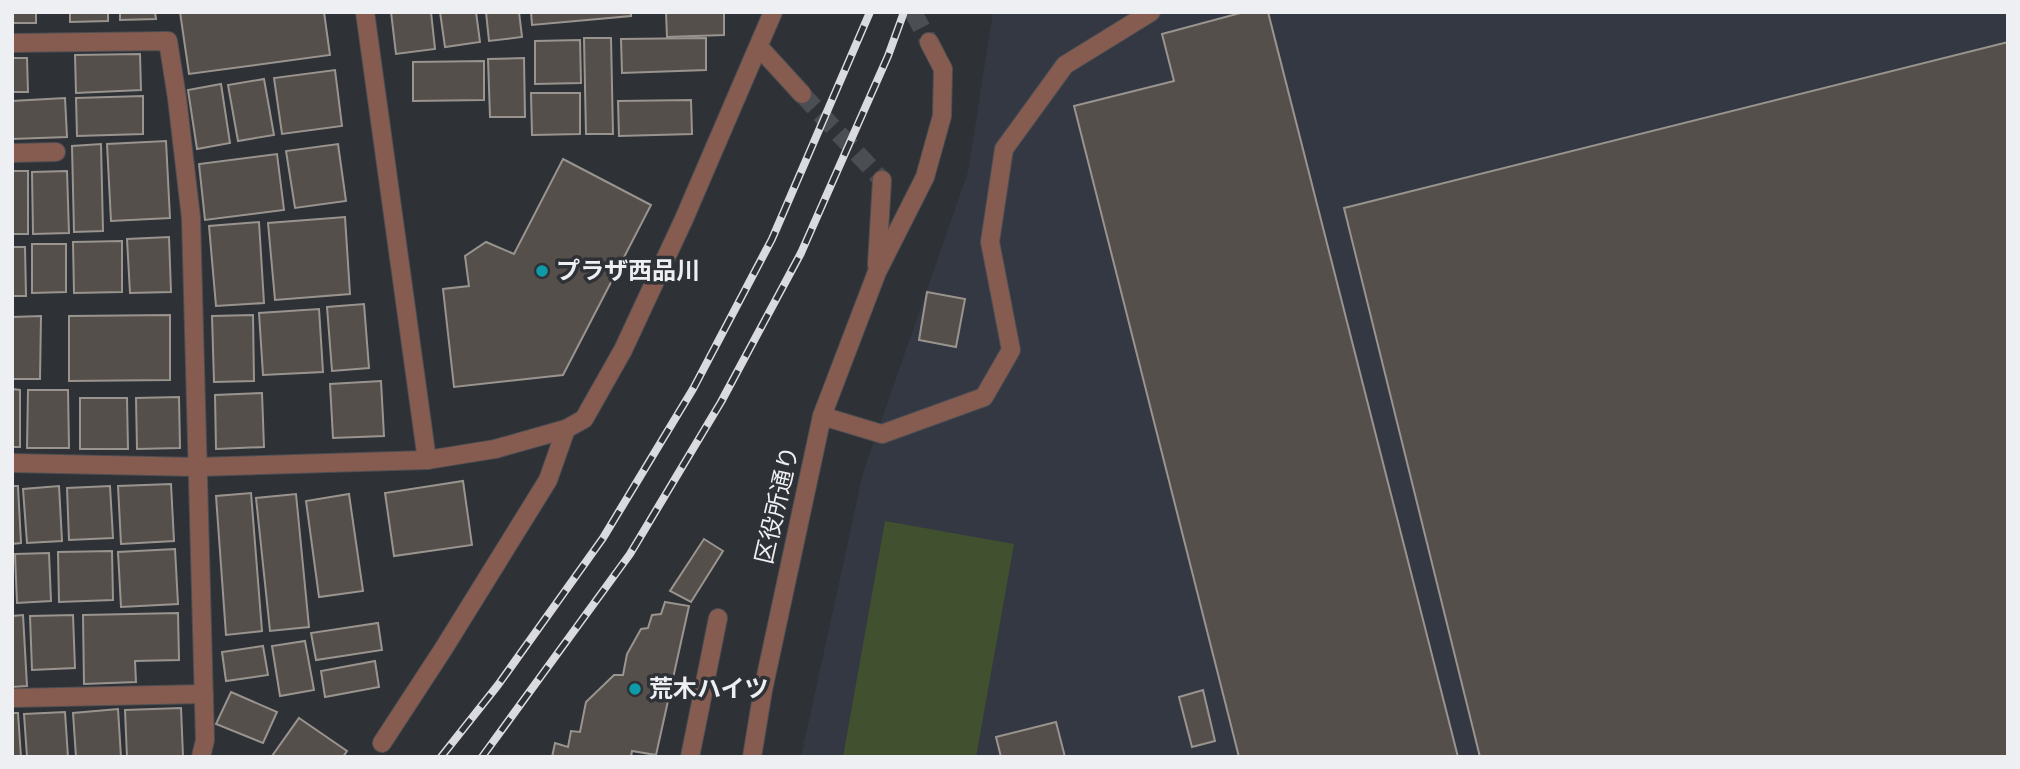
<svg xmlns="http://www.w3.org/2000/svg" width="2020" height="769" font-family="'Exo 2','Noto Sans JP',sans-serif">
  <style>
    .built { fill: #333843 }
    .green { fill: #41512f }
    .building { fill: #554f4b; stroke: #9a948f; stroke-width: 2 }
    .lines { fill: none; stroke-linecap: round; stroke-linejoin: round }
    .minor-tunnel { stroke: #4b4e52; stroke-width: 18; stroke-dasharray: 18 9; stroke-linecap: butt }
    .minor-casing { stroke: #4d4f54; stroke-width: 20 }
    .minor { stroke: #875c50; stroke-width: 18 }
    .rail-casing { stroke: #d9dbdf; stroke-width: 8 }
    .rail { stroke: #2e3136; stroke-width: 5; stroke-dasharray: 16; stroke-linecap: butt }
    .culture-dot { fill: #0f9aa8; stroke: #2e3136; stroke-width: 2.5 }
    .labels { text-anchor: middle; stroke-width: 7; stroke-linejoin: round; paint-order: stroke }
    .poi-label { font-size: 24px; font-weight: bold; fill: #edeff3; stroke: #2e3136; text-anchor: start }
    .street-label { font-size: 24px; fill: #edeff3; stroke: #2e3136 }
  </style>
  <rect width="100%" height="100%" fill="#2e3136"/>
  <path class="built" d="M 993,12 L 2008,12 L 2008,757 L 801,757 L 863,473 L 968,172 Z"/>
  <path class="green" d="M 885,521 L 1014,544 L 976,757 L 843,757 Z"/>
  <g class="building">
    <rect x="12" y="12" width="24" height="11"/>
    <path d="M 70,12 L 108,12 L 108,21 L 70,22 Z"/>
    <path d="M 120,12 L 155,12 L 156,19 L 120,20 Z"/>
    <path d="M 180,12 L 324,12 L 330,55 L 189,74 Z"/>
    <path d="M 391,12 L 431,12 L 435,49 L 396,54 Z"/>
    <path d="M 440,12 L 476,12 L 480,42 L 445,47 Z"/>
    <path d="M 486,12 L 519,12 L 522,37 L 489,41 Z"/>
    <path d="M 531,12 L 631,12 L 631,16 L 532,25 Z"/>
    <path d="M 666,12 L 724,12 L 724,35 L 667,37 Z"/>
    <path d="M 1244,12 L 1268,12 L 1458,757 L 1239,757 L 1074,106 L 1174,81 L 1162,34 Z"/>
    <path d="M 584,38 L 611,38 L 613,134 L 586,134 Z"/>
    <path d="M 706,38 L 706,70 L 622,73 L 621,39 Z"/>
    <path d="M 580,40 L 581,83 L 535,84 L 535,41 Z"/>
    <path d="M 2008,42 L 2008,757 L 1480,757 L 1344,208 Z"/>
    <path d="M 140,54 L 141,90 L 76,93 L 75,55 Z"/>
    <path d="M 12,58 L 27,58 L 28,92 L 12,92 Z"/>
    <path d="M 524,58 L 525,117 L 490,117 L 488,59 Z"/>
    <path d="M 484,61 L 484,100 L 413,101 L 413,62 Z"/>
    <path d="M 335,70 L 342,126 L 282,134 L 274,78 Z"/>
    <path d="M 264,79 L 274,135 L 238,141 L 228,85 Z"/>
    <path d="M 221,84 L 230,143 L 197,149 L 188,90 Z"/>
    <path d="M 531,93 L 580,93 L 580,134 L 532,135 Z"/>
    <path d="M 143,96 L 143,134 L 77,136 L 76,98 Z"/>
    <path d="M 65,98 L 67,137 L 12,139 L 12,101 Z"/>
    <path d="M 691,100 L 692,134 L 619,136 L 618,101 Z"/>
    <path d="M 166,141 L 170,218 L 111,221 L 107,144 Z"/>
    <path d="M 101,144 L 103,231 L 74,232 L 72,146 Z"/>
    <path d="M 338,144 L 346,201 L 295,208 L 286,151 Z"/>
    <path d="M 277,154 L 284,210 L 205,220 L 199,164 Z"/>
    <path d="M 563,159 L 651,205 L 563,375 L 454,387 L 443,289 L 469,286 L 465,256 L 486,242 L 514,254 Z"/>
    <rect x="12" y="171" width="16" height="63"/>
    <path d="M 67,171 L 69,233 L 33,234 L 32,172 Z"/>
    <path d="M 345,217 L 350,294 L 275,300 L 268,223 Z"/>
    <path d="M 259,222 L 264,303 L 216,306 L 209,226 Z"/>
    <path d="M 169,237 L 171,292 L 130,293 L 127,239 Z"/>
    <path d="M 122,241 L 122,292 L 74,293 L 73,242 Z"/>
    <path d="M 32,244 L 66,244 L 66,292 L 32,293 Z"/>
    <path d="M 12,247 L 25,247 L 26,296 L 12,296 Z"/>
    <path d="M 927,292 L 965,299 L 956,347 L 919,340 Z"/>
    <path d="M 364,304 L 369,368 L 332,371 L 327,307 Z"/>
    <path d="M 319,309 L 323,372 L 263,375 L 259,313 Z"/>
    <path d="M 170,315 L 170,380 L 69,381 L 69,316 Z"/>
    <path d="M 253,315 L 254,381 L 214,382 L 212,316 Z"/>
    <path d="M 41,316 L 40,379 L 12,379 L 12,317 Z"/>
    <path d="M 381,381 L 384,436 L 333,438 L 330,384 Z"/>
    <path d="M 12,389 L 20,390 L 20,447 L 12,447 Z"/>
    <path d="M 28,390 L 68,390 L 69,448 L 27,448 Z"/>
    <path d="M 262,393 L 264,447 L 216,449 L 215,395 Z"/>
    <path d="M 179,397 L 180,448 L 137,449 L 136,398 Z"/>
    <path d="M 80,398 L 127,398 L 128,449 L 80,449 Z"/>
    <path d="M 463,481 L 472,545 L 394,556 L 385,493 Z"/>
    <path d="M 171,484 L 174,541 L 121,544 L 118,486 Z"/>
    <path d="M 12,486 L 18,486 L 21,543 L 12,544 Z"/>
    <path d="M 59,486 L 62,541 L 27,543 L 23,489 Z"/>
    <path d="M 110,486 L 113,538 L 69,540 L 67,488 Z"/>
    <path d="M 251,493 L 262,631 L 226,635 L 216,496 Z"/>
    <path d="M 296,494 L 309,627 L 270,631 L 256,498 Z"/>
    <path d="M 349,494 L 363,591 L 319,597 L 306,501 Z"/>
    <path d="M 704,539 L 723,551 L 691,602 L 670,591 Z"/>
    <path d="M 175,549 L 178,604 L 121,607 L 118,552 Z"/>
    <path d="M 112,551 L 113,600 L 59,602 L 58,552 Z"/>
    <path d="M 49,553 L 51,601 L 17,603 L 15,554 Z"/>
    <path d="M 665,602 L 689,606 L 656,755 L 632,751 L 631,757 L 552,757 L 555,743 L 568,747 L 571,731 L 580,732 L 586,702 L 614,675 L 623,675 L 627,654 L 641,629 L 648,628 L 652,615 L 661,614 Z"/>
    <path d="M 178,613 L 179,660 L 135,661 L 136,682 L 84,684 L 83,615 Z"/>
    <path d="M 23,615 L 27,686 L 12,687 L 12,616 Z"/>
    <path d="M 73,615 L 75,668 L 32,670 L 30,616 Z"/>
    <path d="M 378,623 L 382,650 L 316,660 L 311,633 Z"/>
    <path d="M 305,641 L 314,690 L 280,696 L 272,646 Z"/>
    <path d="M 263,646 L 268,675 L 226,681 L 222,652 Z"/>
    <path d="M 375,661 L 379,687 L 325,697 L 321,671 Z"/>
    <path d="M 1203,690 L 1215,741 L 1192,747 L 1179,697 Z"/>
    <path d="M 231,692 L 277,712 L 263,743 L 216,724 Z"/>
    <path d="M 181,708 L 183,756 L 127,757 L 125,710 Z"/>
    <path d="M 118,709 L 121,757 L 76,757 L 73,713 Z"/>
    <path d="M 65,712 L 68,757 L 27,757 L 24,714 Z"/>
    <path d="M 12,713 L 18,713 L 21,757 L 12,757 Z"/>
    <path d="M 299,718 L 347,751 L 343,757 L 272,756 Z"/>
    <path d="M 1056,722 L 1065,757 L 1001,757 L 996,737 Z"/>
  </g>
  <g class="lines">
    <g class="minor-tunnel">
      <path d="M 913,12 L 929,42"/>
      <path d="M 802,94 L 882,180"/>
    </g>
    <g class="minor-casing">
      <g id="minor">
        <path d="M 365,12 L 427,460"/>
        <path d="M 12,43 L 168,41 L 177,98 L 191,218 L 205,740 L 201,757"/>
        <path d="M 759,47 L 802,94"/>
        <path d="M 12,153 L 56,152"/>
        <path d="M 877,265 L 882,180"/>
        <path d="M 822,416 L 882,434 L 984,397 L 1011,350 L 990,242 L 1004,149 L 1065,65 L 1151,12"/>
        <path d="M 12,463 L 197,467 L 427,460 L 495,449 L 566,429 L 584,419 L 623,350 L 684,219 L 773,12"/>
        <path d="M 12,698 L 204,694"/>
        <path d="M 382,743 L 444,648 L 548,480 L 566,429"/>
        <path d="M 690,757 L 718,618"/>
        <path d="M 752,757 L 763,690 L 822,416 L 877,272 L 925,177 L 942,116 L 943,69 L 929,42"/>
      </g>
    </g>
    <use href="#minor" class="minor"/>
    <g class="rail-casing">
      <g id="rail">
        <path d="M 441,757 L 498,685 L 603,538 L 693,389 L 772,239 L 870,12"/>
        <path d="M 482,757 L 630,554 L 721,402 L 801,253 L 888,56 L 904,12"/>
      </g>
    </g>
    <use href="#rail" class="rail"/>
  </g>
  <g class="culture-dot">
    <circle cx="542" cy="271" r="7"/>
    <circle cx="635" cy="689" r="7"/>
  </g>
  <g class="labels">
    <g class="poi-label">
      <text x="556" y="279">プラザ西品川</text>
      <text x="649" y="697">荒木ハイツ</text>
    </g>
    <g class="street-label">
      <text transform="translate(777 505) rotate(-77)" y="8">区役所通り</text>
    </g>
  </g>
  <rect width="2020" height="769" fill="none" stroke="#edeff3" stroke-width="28"/>
</svg>
